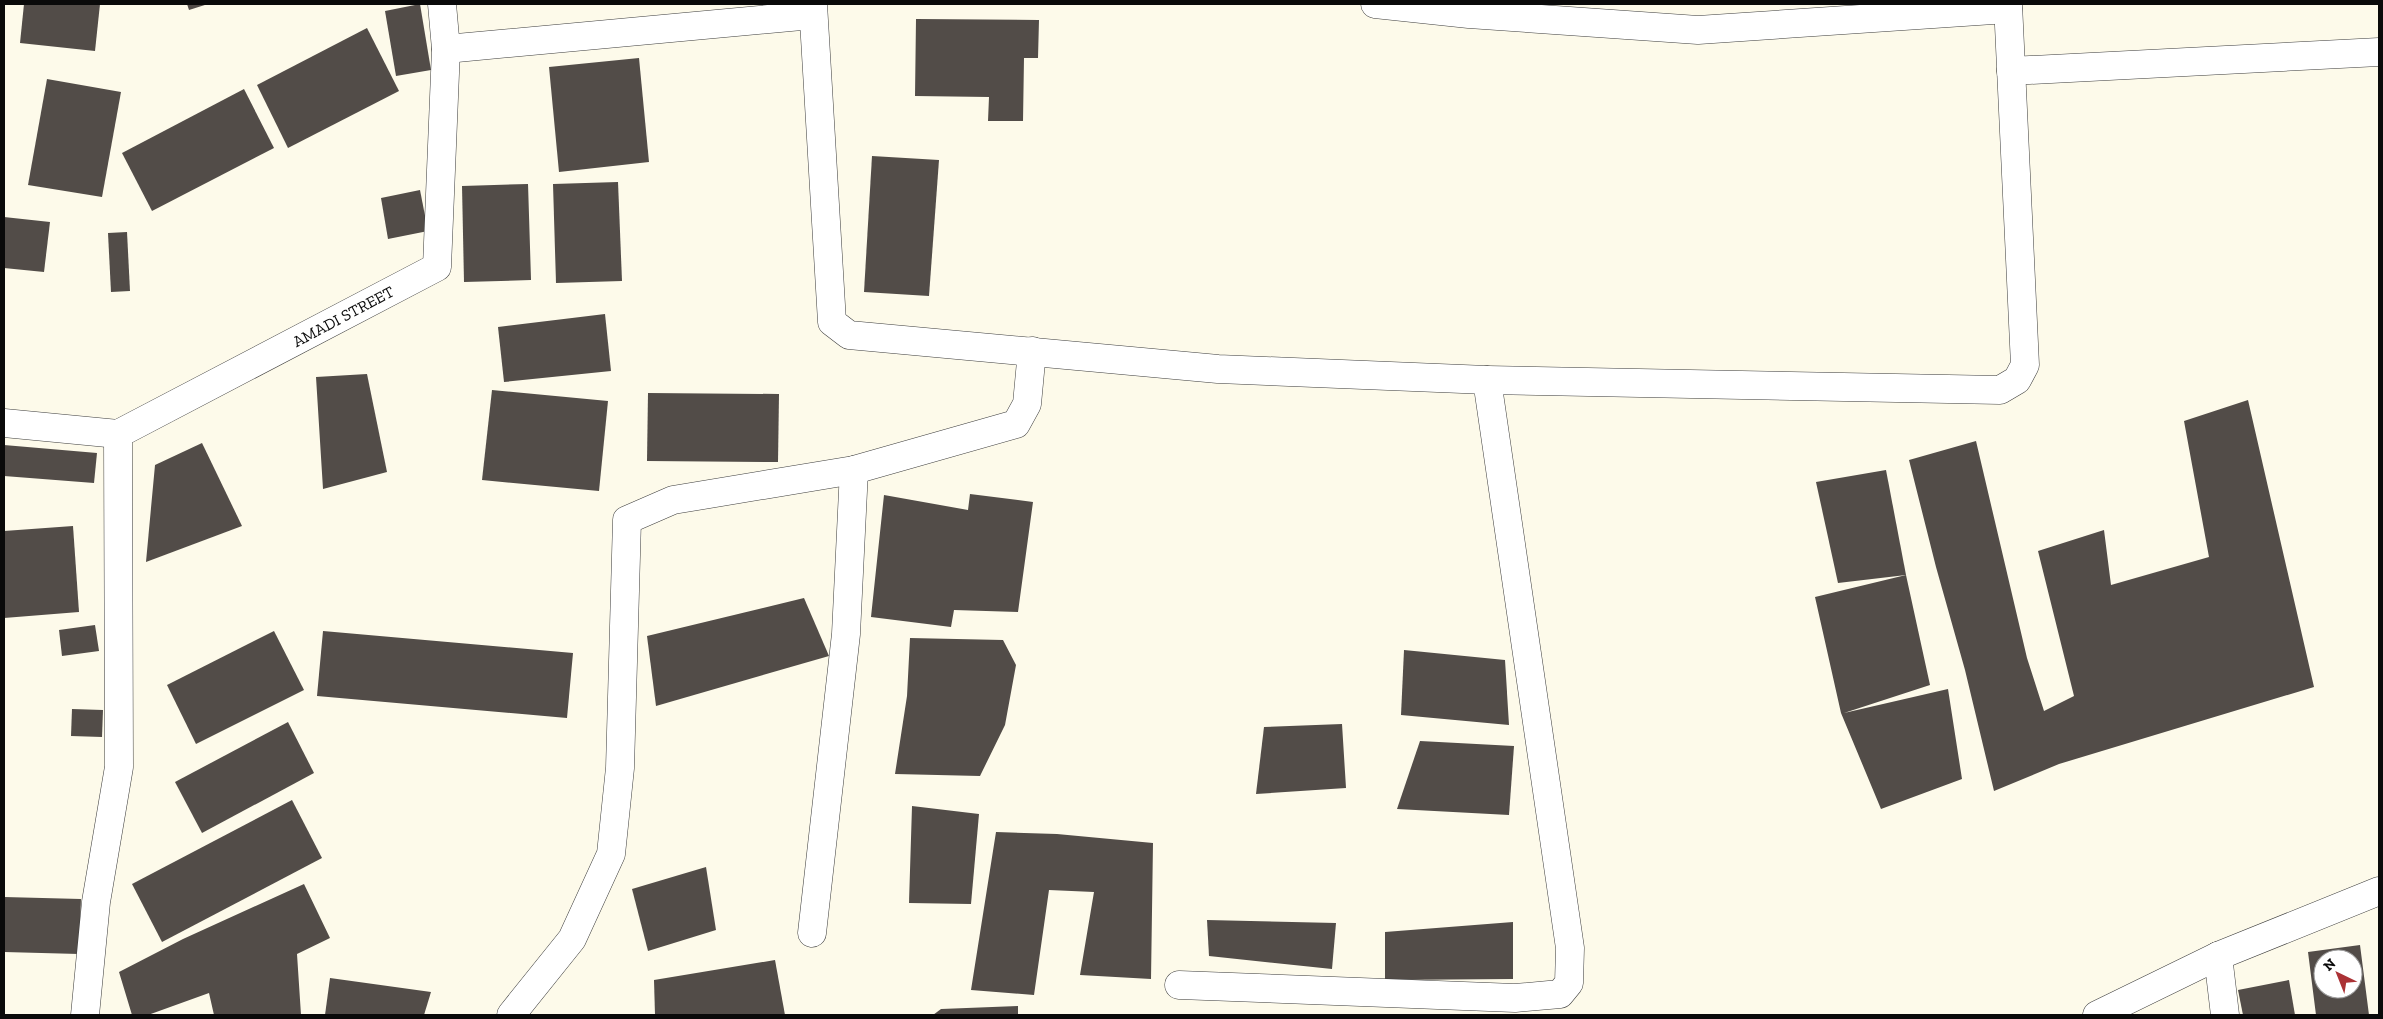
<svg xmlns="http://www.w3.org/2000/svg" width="2383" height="1019" font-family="'Zilla Slab',serif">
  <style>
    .building { fill: #524c48; fill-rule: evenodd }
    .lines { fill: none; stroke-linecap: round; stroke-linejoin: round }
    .street-casing { stroke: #3d3d3d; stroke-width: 29 }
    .street { stroke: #fff; stroke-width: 28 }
    .labels { text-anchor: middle; stroke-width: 5; stroke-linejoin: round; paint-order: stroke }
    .street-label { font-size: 16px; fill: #0a0a0a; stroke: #fff }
  </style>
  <rect width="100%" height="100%" fill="#fdfaea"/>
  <g class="building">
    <path d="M 24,4 L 100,4 L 95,51 L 20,43 Z"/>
    <path d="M 187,4 L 208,4 L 189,10 Z"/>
    <path d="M 420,4 L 431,70 L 396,76 L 385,11 Z"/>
    <path d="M 916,19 L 1039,20 L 1038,58 L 1024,58 L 1023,121 L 988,121 L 989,97 L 915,96 Z"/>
    <path d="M 367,28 L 399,91 L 288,148 L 257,85 Z"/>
    <path d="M 639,58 L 649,162 L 559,172 L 549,67 Z"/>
    <path d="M 47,79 L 121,92 L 102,197 L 28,185 Z"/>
    <path d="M 244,89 L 274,148 L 152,211 L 122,153 Z"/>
    <path d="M 872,156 L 939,160 L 929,296 L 864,292 Z"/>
    <path d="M 618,182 L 622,281 L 556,283 L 553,184 Z"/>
    <path d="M 528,184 L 531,280 L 464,282 L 462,186 Z"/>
    <path d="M 420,190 L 428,231 L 388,239 L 381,198 Z"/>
    <path d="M 4,217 L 50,222 L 44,272 L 4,268 Z"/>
    <path d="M 127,232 L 130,291 L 111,292 L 108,233 Z"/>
    <path d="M 605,314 L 611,371 L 504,382 L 498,327 Z"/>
    <path d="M 367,374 L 387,472 L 323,489 L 316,377 Z"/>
    <path d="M 492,390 L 608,401 L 599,491 L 482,480 Z"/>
    <path d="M 648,393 L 779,394 L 778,462 L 647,461 Z"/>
    <path d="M 2248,400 L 2314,687 L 2059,764 L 1994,791 L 1965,670 L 1936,567 L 1909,460 L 1976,441 L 2027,658 L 2044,711 L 2074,696 L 2038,551 L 2104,530 L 2111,585 L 2209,557 L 2184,421 Z"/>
    <path d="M 202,443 L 242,526 L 146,562 L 155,465 Z"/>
    <path d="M 4,445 L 97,453 L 94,483 L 4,476 Z"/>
    <path d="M 1886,470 L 1906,575 L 1838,583 L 1816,482 Z"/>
    <path d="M 970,494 L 1033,502 L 1018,612 L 954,610 L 951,627 L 871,617 L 884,495 L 968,510 Z"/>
    <path d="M 73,526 L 79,612 L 4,618 L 4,531 Z"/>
    <path d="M 1906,575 L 1930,685 L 1844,713 L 1948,689 L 1962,779 L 1881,809 L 1841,713 L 1815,597 Z"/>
    <path d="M 804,598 L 829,656 L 656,706 L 647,636 Z"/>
    <path d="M 95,625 L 99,651 L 62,656 L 59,630 Z"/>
    <path d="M 274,631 L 304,690 L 196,744 L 167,685 Z"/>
    <path d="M 323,631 L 573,653 L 567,718 L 317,696 Z"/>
    <path d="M 910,638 L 1003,640 L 1016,665 L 1005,725 L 980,776 L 895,774 L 907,696 Z"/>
    <path d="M 1404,650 L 1505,660 L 1509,725 L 1401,715 Z"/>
    <path d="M 72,709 L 103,710 L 102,737 L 71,736 Z"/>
    <path d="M 288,722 L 314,773 L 202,833 L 175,782 Z"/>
    <path d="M 1342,724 L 1346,788 L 1256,794 L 1264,727 Z"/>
    <path d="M 1420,741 L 1514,746 L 1509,815 L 1397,809 Z"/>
    <path d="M 292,800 L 322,858 L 162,942 L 132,884 Z"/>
    <path d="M 912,806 L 979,814 L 971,904 L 909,903 Z"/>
    <path d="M 996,832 L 1057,834 L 1153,843 L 1151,979 L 1080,975 L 1094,892 L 1049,890 L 1034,995 L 971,990 Z"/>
    <path d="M 706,867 L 716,930 L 648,951 L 632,889 Z"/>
    <path d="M 304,884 L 330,938 L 297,954 L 301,1015 L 214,1015 L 209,993 L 148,1015 L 132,1015 L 119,972 L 183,939 Z"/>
    <path d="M 4,897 L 81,899 L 79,954 L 4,952 Z"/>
    <path d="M 1207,920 L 1336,923 L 1332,969 L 1209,956 Z"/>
    <path d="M 1513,922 L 1513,979 L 1385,980 L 1385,932 Z"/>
    <path d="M 2360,945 L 2369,1015 L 2316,1015 L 2308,952 ZM 2323,959 L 2353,959 L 2353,989 L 2323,989 Z"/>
    <path d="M 775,960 L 785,1015 L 655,1015 L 654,980 Z"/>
    <path d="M 330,978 L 431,992 L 424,1015 L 325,1015 Z"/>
    <path d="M 2289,980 L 2295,1015 L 2243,1015 L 2238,990 Z"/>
    <path d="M 1018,1006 L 1018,1015 L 933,1015 L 941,1009 Z"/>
  </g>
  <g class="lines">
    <g class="street-casing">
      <g id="street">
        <path d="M 813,4 L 832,322 L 849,335 L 1218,369 L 1487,380 L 2000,390 L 2017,380 L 2025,365 L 2008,4"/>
        <path d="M 1375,4 L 1469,14 L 1698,30 L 2008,9"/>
        <path d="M 446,49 L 812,15"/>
        <path d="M 2011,71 L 2379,52"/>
        <path d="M 4,423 L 118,434 L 437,267 L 446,49 L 442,4"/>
        <path d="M 812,933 L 846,634 L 854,470"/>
        <path d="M 2218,956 L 2225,1015"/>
        <path d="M 1179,985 L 1515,998 L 1560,994 L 1569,983 L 1570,948 L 1487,380"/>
        <path d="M 85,1015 L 96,902 L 119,767 L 118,434"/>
        <path d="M 511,1015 L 572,939 L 611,854 L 620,768 L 627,520 L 673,500 L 854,470 L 1016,424 L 1027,404 L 1032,351"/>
        <path d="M 2097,1015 L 2218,956 L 2379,891"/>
      </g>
    </g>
    <use href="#street" class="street"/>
  </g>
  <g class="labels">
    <g class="street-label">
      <text transform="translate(343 316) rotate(-28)" y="6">AMADI STREET</text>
    </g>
  </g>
  <rect width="2383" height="1019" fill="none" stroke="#0a0a0a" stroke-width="10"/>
  <g transform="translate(2338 974) rotate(317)"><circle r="24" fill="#ffffff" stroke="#9d9d9d"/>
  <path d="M0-4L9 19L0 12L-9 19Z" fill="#ab3235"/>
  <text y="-8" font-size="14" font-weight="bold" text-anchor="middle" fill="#0a0a0a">N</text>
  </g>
</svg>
